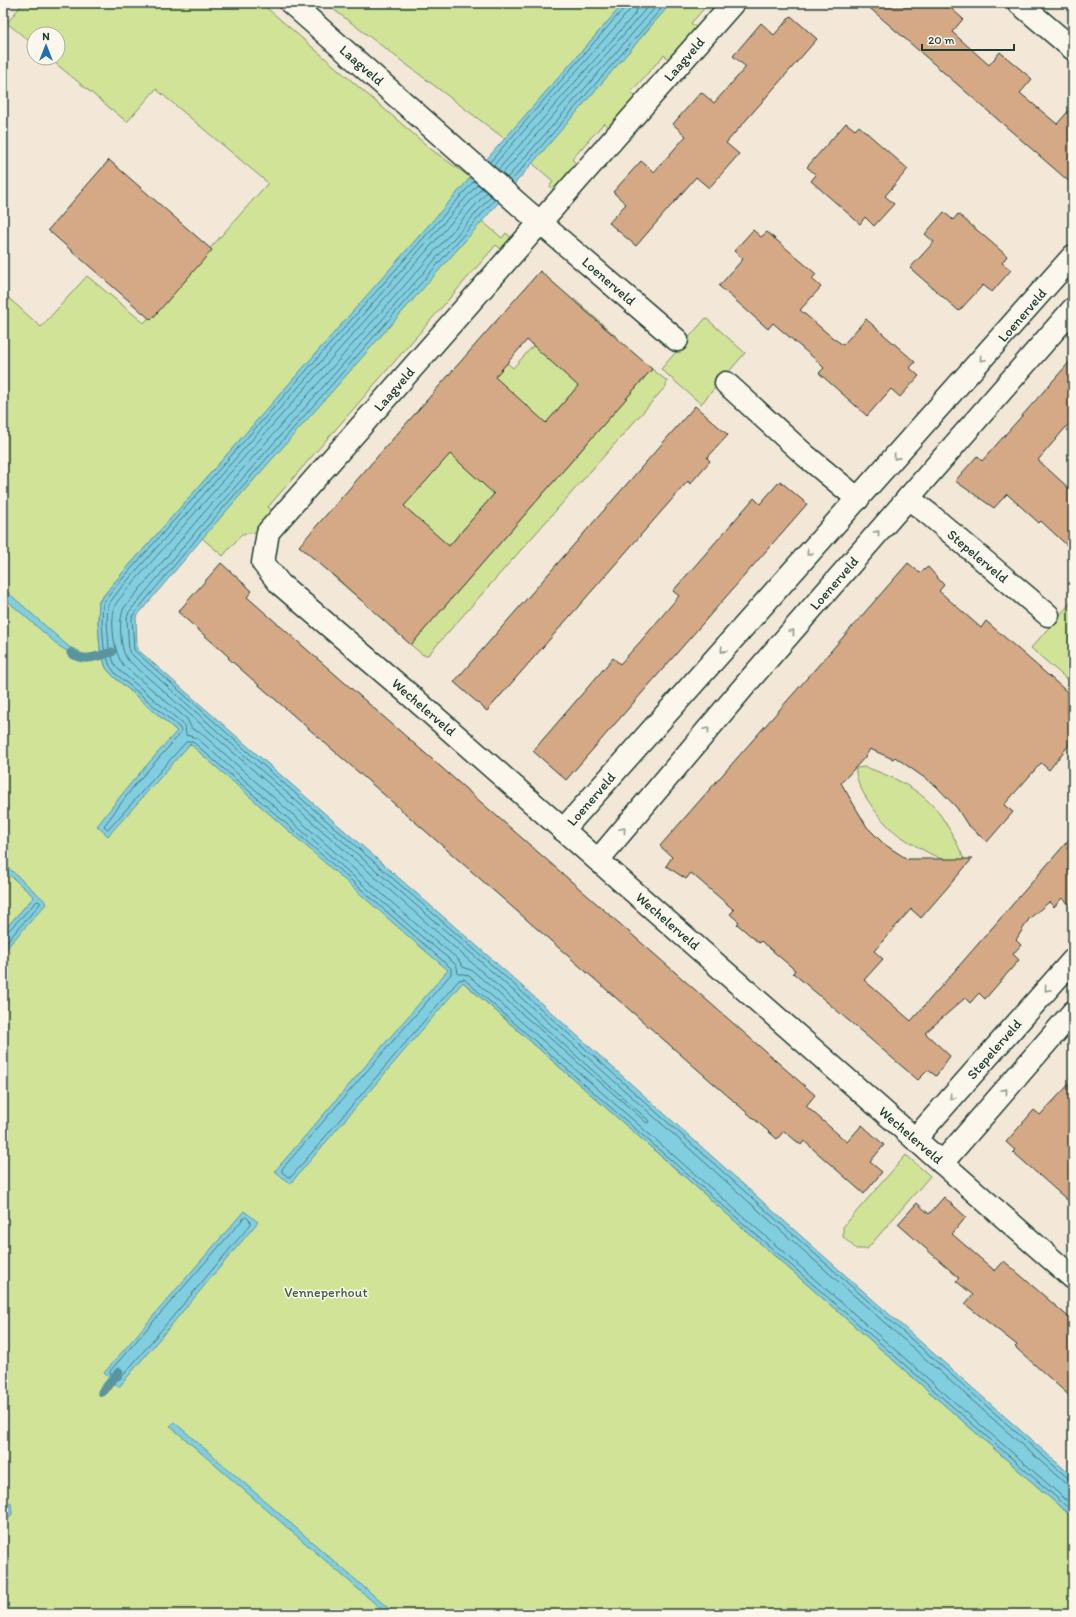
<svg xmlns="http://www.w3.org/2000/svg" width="1076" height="1617" font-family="Itim,sans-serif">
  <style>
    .green { fill: #d1e397; stroke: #789066 }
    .water { fill: #82cee1; stroke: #5a949c }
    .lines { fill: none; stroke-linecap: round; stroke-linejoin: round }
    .shore { stroke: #477779; stroke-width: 1 }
    .stream { stroke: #5a949c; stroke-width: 9 }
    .building { fill: #d5a986; stroke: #1f3d34; fill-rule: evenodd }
    .minor-casing { stroke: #1f3d34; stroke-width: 25 }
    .minor { stroke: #fbf7ec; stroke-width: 22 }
    .oneway { stroke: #8d9a90 }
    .labels { text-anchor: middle; stroke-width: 3; stroke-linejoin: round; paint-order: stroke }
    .street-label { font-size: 14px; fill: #1f3d34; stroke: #fbf7ec }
    .park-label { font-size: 14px; fill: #435e48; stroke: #fbf7ec }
  </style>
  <rect width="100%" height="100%" fill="#f3e7d8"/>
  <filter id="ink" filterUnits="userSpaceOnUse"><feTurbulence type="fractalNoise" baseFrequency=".025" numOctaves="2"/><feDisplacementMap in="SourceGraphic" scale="8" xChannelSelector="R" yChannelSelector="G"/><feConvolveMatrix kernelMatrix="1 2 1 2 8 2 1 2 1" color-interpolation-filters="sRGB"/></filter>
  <g filter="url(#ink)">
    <g class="green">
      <path d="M 23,3 L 261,3 L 432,150 L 471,178 L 113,584 L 99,601 L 98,622 L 100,649 L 106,668 L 113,676 L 177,731 L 1073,1518 L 1073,1614 L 3,1614 L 3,942 L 30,901 L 3,931 L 3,293 L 41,327 L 87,276 L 144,323 L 268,183 L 156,89 L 127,122 L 49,58 L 58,58 L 58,34 L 34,34 L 34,45 L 7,23 Z"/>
      <path d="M 325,3 L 624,3 L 505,139 Z"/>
      <path d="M 671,3 L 709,3 L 691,23 L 697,28 L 670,60 L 664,55 L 631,92 L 637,97 L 610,128 L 604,123 L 572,159 L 577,165 L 556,188 L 553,189 L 550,186 L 553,181 L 532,163 Z"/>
      <path d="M 482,221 L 502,238 L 506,233 L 512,238 L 503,251 L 496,245 L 268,507 L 274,512 L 256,532 L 242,534 L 223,556 L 202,538 Z"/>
      <path d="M 574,299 L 619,339 L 558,409 L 504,483 L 384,620 L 332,575 L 467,408 L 507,363 L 513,368 L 533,346 L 527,340 L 546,318 L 552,324 Z"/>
      <path d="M 706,318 L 745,353 L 701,404 L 661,369 Z"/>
      <path d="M 652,369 L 667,381 L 666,386 L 428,655 L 423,655 L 411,645 Z"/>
      <path d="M 1073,600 L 1073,679 L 1070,682 L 1031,648 Z"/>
      <path d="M 865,767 C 894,777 923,790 941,816 C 950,829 958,845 964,859 C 960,860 954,862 949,861 C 936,859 901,838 890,828 C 878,816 854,786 856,768 Z"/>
      <path d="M 906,1155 L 930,1176 L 867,1249 L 856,1249 L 843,1237 L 843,1227 Z"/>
    </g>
    <g class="water">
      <path d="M 624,3 L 671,3 L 479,225 L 206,534 L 136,617 L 137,649 L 260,757 L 486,954 L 783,1220 L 1073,1477 L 1073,1518 L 463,982 L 290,1184 L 275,1171 L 448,970 L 416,943 L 190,744 L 108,836 L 97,826 L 131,783 L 177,731 L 113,676 L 106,668 L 100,649 L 98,622 L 99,602 L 113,584 Z"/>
      <path d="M 3,588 L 69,647 L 79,651 L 81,660 L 59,646 L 3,597 Z"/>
      <path d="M 3,863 L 44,900 L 46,904 L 3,952 L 3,931 L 34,897 L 3,869 Z"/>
      <path d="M 244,1211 L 258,1222 L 119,1387 L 104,1373 Z"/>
      <path d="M 174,1422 L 395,1614 L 387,1614 L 170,1426 Z"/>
      <path d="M 3,1502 L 11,1503 L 12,1514 L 3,1525 Z"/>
    </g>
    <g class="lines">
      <g class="shore">
        <path d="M 490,162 L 625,7 L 627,3"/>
        <path d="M 493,166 L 629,11 L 632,3"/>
        <path d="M 498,170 L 634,15 L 637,10 L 638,3"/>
        <path d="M 502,174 L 651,3"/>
        <path d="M 507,178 L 659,3"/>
        <path d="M 474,181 L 116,586 L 103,603 L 102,622 L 104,648 L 110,666 L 116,674 L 179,727 L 181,731 L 180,734 L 134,786 L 104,826 L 107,829 L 109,829 L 186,742 L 192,741 L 451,968 L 451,974 L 282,1169 L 282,1172 L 288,1177 L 291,1177 L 459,980 L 464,979 L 1073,1512"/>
        <path d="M 511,181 L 666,3"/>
        <path d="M 478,184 L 120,589 L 108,605 L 107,622 L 109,648 L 114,663 L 119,670 L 182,723 L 185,727 L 186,735 L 197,738 L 421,936 L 454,963 L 457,967 L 458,974 L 464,974 L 469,976 L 1073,1506"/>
        <path d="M 482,188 L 124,593 C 121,598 115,603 114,608 C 111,624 113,653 124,666 L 187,719 L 192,729 L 201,733 L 425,932 L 458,959 L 463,967 L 473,971 L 647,1123 L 649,1122 L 648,1120 C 476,965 302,813 128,660 C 120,652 118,618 124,608 L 194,524 L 487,192"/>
        <path d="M 491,196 L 199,528 L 129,612 L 127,618 L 129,652 L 254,764 L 480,961 L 777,1227 L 1065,1483 L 1073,1485"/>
        <path d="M 495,199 L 203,531 L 133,615 L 132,618 L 134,650 L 257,760 L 483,957 L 780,1223 L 1069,1479 L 1073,1480"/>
        <path d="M 3,933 L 8,931 L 37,901 L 40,902 L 40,904 L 3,946"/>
        <path d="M 246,1217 L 251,1222 L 251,1224 L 120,1379 L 117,1380 L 110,1373 L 110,1371 L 244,1218 Z"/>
      </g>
      <g class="stream">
        <path d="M 71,653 C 85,663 97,656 112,652"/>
        <path d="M 102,1392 L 119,1372"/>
      </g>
    </g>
    <g class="building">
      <path d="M 864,3 L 945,3 L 963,19 L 952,32 L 989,65 L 1000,52 L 1032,79 L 1020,93 L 1057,124 L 1073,106 L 1073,185 Z"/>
      <path d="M 791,16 L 817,39 L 726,143 L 739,154 L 709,188 L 696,177 L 636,246 L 609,223 L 626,204 L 613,192 L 641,161 L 654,172 L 686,136 L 673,124 L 701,92 L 714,103 L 746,67 L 733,56 L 761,23 L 774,35 Z"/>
      <path d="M 846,123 L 855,130 L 859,126 L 908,169 L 885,196 L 894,204 L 874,226 L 865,217 L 860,224 L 827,195 L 811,181 L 816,175 L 807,167 Z"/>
      <path d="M 109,160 L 212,250 L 151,320 L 48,230 Z"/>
      <path d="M 944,212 L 953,220 L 958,214 L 991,242 L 1007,256 L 1002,263 L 1011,270 L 992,292 L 983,285 L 959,311 L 910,268 L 934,242 L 925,234 Z"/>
      <path d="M 753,230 L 761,237 L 767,232 L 816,274 L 812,279 L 821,287 L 800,310 L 833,338 L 843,345 L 866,319 L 915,362 L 910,368 L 919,376 L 900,397 L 891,389 L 867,416 L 819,373 L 824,368 L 815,359 L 773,323 L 768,329 L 719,286 L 743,259 L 734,251 Z"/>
      <path d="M 540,271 L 652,369 L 411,645 L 333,575 L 299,546 ZM 527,340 L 578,386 L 546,423 L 495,377 ZM 450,454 L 494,494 L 449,546 L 404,506 Z"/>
      <path d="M 1073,358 L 1073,419 L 1038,460 L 1073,492 L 1073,551 L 1041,521 L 1039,523 L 1007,494 L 994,508 L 955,481 L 977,456 L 982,461 Z"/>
      <path d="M 695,406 L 728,435 L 707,458 L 710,461 L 690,484 L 688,481 L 487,711 L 454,682 Z"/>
      <path d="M 780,481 L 807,504 L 566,780 L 533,751 L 613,658 L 620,664 L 640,642 L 679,596 L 673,591 L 754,498 L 760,504 Z"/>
      <path d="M 221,563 L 252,591 L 247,597 L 815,1095 L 806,1106 L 847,1142 L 862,1125 L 884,1145 L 870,1162 L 882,1172 L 864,1194 L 804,1141 L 801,1145 L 784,1131 L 777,1139 L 228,658 L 229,657 L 178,612 Z"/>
      <path d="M 908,563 L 920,573 L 928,567 L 944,585 L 939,591 L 981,628 L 986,621 L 1073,697 L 1073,740 L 1049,770 L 1041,763 L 1004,805 L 1013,812 L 987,842 L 967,824 L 957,808 L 936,786 L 895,757 L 893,759 L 870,749 L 865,757 L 841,783 L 867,827 L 884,844 L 907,859 L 972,859 L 921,918 L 911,909 L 874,951 L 883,959 L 864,980 L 911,1021 L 1073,835 L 1073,907 L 1062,898 L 1054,907 L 1049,902 L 1029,919 L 1016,940 L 1021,945 L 1013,954 L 1019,960 L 985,999 L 979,993 L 970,1003 L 965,998 L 925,1033 L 950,1056 L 936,1076 L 928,1070 L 918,1080 L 793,973 L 795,970 L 761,941 L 759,943 L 737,924 L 739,922 L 730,914 L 734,910 L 691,873 L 686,879 L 666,866 L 672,857 L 660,846 Z"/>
      <path d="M 1073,1080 L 1073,1205 L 1013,1152 L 1015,1150 L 1006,1142 L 1034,1110 L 1040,1115 Z"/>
      <path d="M 944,1197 L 966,1217 L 952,1234 L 995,1271 L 1004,1261 L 1073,1321 L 1073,1399 L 1015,1347 L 1017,1345 L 965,1304 L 973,1295 L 956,1281 L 959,1278 L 898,1224 L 917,1203 L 929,1214 Z"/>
    </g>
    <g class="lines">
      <g class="minor-casing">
        <g id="minor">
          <path d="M 291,3 L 523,208 L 677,340"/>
          <path d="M 733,3 L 268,532 L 263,563 L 280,584 L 410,695 L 1073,1278"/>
          <path d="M 1019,3 L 1073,49"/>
          <path d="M 726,383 L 806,456 L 858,499"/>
          <path d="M 908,498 L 929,514 L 1048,615"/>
          <path d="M 563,830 L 1073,256"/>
          <path d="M 598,860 L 752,677 L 1073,309"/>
          <path d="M 915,1139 L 1073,960"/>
          <path d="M 942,1163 L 1073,1012"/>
        </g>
      </g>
      <use href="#minor" class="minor"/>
    </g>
    <defs><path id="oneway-chevron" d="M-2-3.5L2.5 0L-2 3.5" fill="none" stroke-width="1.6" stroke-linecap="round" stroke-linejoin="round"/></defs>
    <g class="oneway">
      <use href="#oneway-chevron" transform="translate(982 359) rotate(131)"/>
      <use href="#oneway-chevron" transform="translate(896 457) rotate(132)"/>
      <use href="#oneway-chevron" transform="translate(877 533) rotate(-49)"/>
      <use href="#oneway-chevron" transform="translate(809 553) rotate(132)"/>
      <use href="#oneway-chevron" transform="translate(792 632) rotate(-49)"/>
      <use href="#oneway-chevron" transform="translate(723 650) rotate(132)"/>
      <use href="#oneway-chevron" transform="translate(707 730) rotate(-50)"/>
      <use href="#oneway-chevron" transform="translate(623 830) rotate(-50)"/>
      <use href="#oneway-chevron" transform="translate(1047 989) rotate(131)"/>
      <use href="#oneway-chevron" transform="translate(1005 1091) rotate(-49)"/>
      <use href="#oneway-chevron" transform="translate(952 1097) rotate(131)"/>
    </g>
  </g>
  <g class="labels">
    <g class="street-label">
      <text transform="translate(684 59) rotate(-49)" y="5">Laagveld</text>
      <text transform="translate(362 65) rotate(41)" y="5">Laagveld</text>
      <text transform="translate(609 281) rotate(41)" y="5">Loenerveld</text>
      <text transform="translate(1022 315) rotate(-49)" y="5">Loenerveld</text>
      <text transform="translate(394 389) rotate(-49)" y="5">Laagveld</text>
      <text transform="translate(978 556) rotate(40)" y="5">Stepelerveld</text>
      <text transform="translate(834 583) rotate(-49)" y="5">Loenerveld</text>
      <text transform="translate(424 707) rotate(41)" y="5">Wechelerveld</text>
      <text transform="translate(591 799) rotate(-49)" y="5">Loenerveld</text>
      <text transform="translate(668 921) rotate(41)" y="5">Wechelerveld</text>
      <text transform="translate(994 1049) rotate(-49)" y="5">Stepelerveld</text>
      <text transform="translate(911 1135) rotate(41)" y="5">Wechelerveld</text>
    </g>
    <g class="park-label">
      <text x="326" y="1297">Venneperhout</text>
    </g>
  </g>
  <rect width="1076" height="1617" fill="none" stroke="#fbf7ec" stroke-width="16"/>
  <rect x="8" y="8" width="1060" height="1601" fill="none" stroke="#1f3d34" stroke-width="1.5" filter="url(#ink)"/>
  <g transform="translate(46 46)"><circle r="19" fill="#fbf7ec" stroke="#a3ada2"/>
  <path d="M0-3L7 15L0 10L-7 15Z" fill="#1f6fb2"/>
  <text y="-6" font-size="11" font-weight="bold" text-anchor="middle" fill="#1f3d34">N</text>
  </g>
  <path d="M922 44v6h92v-6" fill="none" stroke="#1f3d34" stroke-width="2"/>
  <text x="928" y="44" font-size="12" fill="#1f3d34" stroke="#fbf7ec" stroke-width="3" paint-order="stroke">20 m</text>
</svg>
